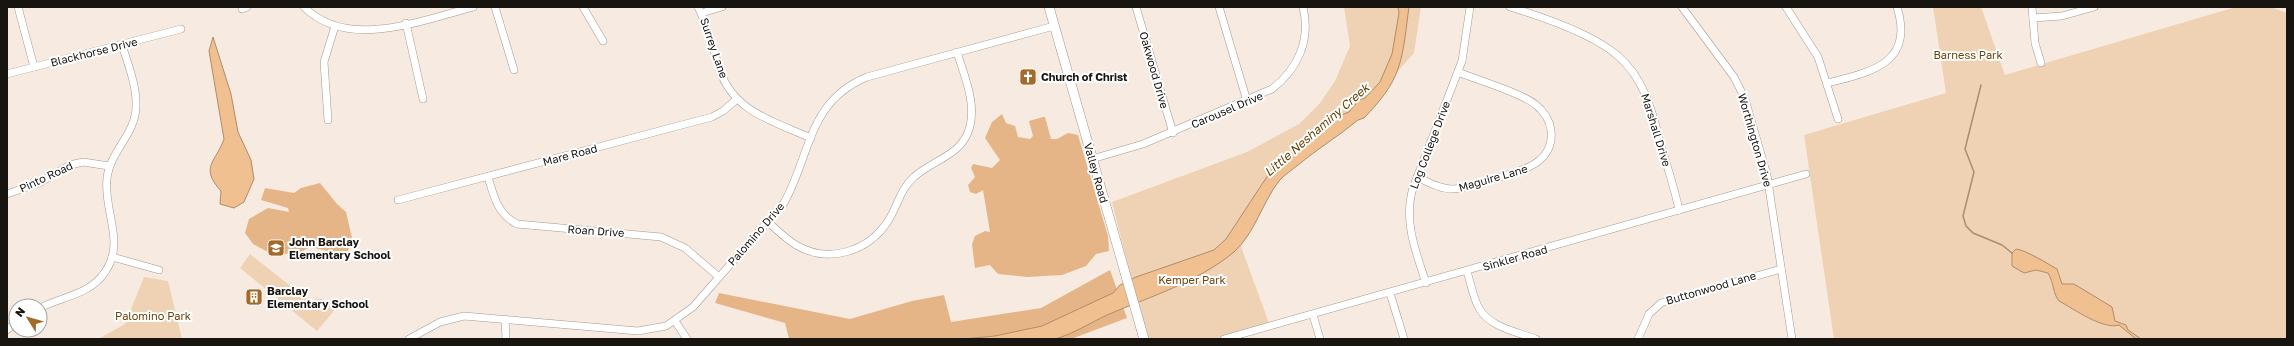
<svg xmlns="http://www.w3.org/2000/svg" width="2294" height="346" font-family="'Golos Text',sans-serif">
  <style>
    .green { fill: #efd1b4 }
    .forest { fill: #e6b587 }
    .water { fill: #f1c091; stroke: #b08c6a }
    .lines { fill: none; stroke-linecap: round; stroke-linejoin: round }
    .stream { stroke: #b08c6a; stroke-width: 1.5 }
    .street-casing { stroke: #a49990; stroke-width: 8 }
    .secondary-casing { stroke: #a49990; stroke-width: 10 }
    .street { stroke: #fff; stroke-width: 7 }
    .secondary { stroke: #fff; stroke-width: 9 }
    .labels { text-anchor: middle; stroke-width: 4; stroke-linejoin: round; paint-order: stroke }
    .street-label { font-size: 11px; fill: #181410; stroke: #fff }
    .park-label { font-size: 11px; fill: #704209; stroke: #fff }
    .poi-label { font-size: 11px; font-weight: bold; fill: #181410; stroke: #fff; text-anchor: start }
    .water-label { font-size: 12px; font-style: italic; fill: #6b3e02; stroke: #fff }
  </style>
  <rect width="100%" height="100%" fill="#f7ebe1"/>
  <g class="green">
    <path d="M 1344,7 L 1421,7 L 1414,53 L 1365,108 L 1275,181 L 1239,241 L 1270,326 L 1215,339 L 1149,339 L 1130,274 L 1112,202 L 1247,152 L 1299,124 L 1320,103 L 1335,81 L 1350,46 Z"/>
    <path d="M 1933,7 L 1981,7 L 2005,75 L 2236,7 L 2271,7 L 2287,13 L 2287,339 L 1834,339 L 1804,135 L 1946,93 Z"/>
    <path d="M 250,254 L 312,303 L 315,299 L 322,299 L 332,306 L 333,312 L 317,331 L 240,268 Z"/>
    <path d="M 144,277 L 168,281 L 182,339 L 98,339 L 125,324 Z"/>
  </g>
  <g class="forest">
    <path d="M 1002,114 L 1006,123 L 1015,126 L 1018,137 L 1030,139 L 1033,136 L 1029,121 L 1043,117 L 1045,117 L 1051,139 L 1057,139 L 1068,133 L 1078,135 L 1108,236 L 1109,251 L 1096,254 L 1086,266 L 1062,275 L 1027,277 L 998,274 L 990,265 L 975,268 L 972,244 L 975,236 L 985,231 L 990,232 L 983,190 L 976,194 L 970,192 L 968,185 L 975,177 L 971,168 L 973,164 L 992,168 L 1000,160 L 985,138 L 992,122 Z"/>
    <path d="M 320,183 L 337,204 L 346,212 L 352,238 L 348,251 L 333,252 L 310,247 L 299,253 L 281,254 L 266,251 L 253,244 L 245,233 L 249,219 L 268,208 L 289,212 L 288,208 L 261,200 L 265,188 L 294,193 L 301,188 Z"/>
    <path d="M 1110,270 L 1127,318 L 1071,339 L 789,339 L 785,323 L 715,303 L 719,293 L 850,319 L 912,301 L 944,295 L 951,322 L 1041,308 Z"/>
  </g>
  <g class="water">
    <path d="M 1398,7 L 1409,7 L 1408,14 C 1402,64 1400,81 1364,118 L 1358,120 C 1339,136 1317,149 1298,165 C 1292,170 1284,175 1279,181 C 1262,203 1255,233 1234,252 C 1198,282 1149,297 1107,315 C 1090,323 1073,334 1055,339 L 963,339 L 995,336 L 1042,326 L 1113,293 L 1120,285 L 1136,277 L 1214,250 L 1226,239 L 1272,169 L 1334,118 L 1349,112 L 1359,100 L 1365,98 L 1380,82 L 1392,54 L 1399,13 Z"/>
    <path d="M 213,37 L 231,94 L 238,132 L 251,160 L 254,179 L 244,202 L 234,208 L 220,204 L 221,191 C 199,167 216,162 224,139 L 209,51 Z"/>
    <path d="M 2016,249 C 2026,250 2048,264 2057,269 L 2062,284 L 2074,284 L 2112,307 L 2115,321 L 2126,325 L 2128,330 L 2141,339 L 2136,339 L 2119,325 C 2103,330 2074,309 2059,301 C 2053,294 2054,283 2048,273 L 2036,270 L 2024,273 L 2012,266 L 2012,253 Z"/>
  </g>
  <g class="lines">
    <path class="stream" d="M 1981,85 L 1965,149 L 1974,172 L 1963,216 L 1966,226 L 1973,233 L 2002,245 L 2012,253"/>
    <g class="street-casing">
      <g id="street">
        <path d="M 18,7 L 34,67"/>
        <path d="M 304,7 C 348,51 422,20 473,7"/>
        <path d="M 495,7 L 514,70"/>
        <path d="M 583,7 L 603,41"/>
        <path d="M 698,7 C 708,27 713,47 719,68 C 733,112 773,121 811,138"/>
        <path d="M 1136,7 L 1173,133"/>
        <path d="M 1219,7 L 1247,101"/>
        <path d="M 1510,7 C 1543,17 1593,34 1618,56 C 1646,80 1653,115 1662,149 C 1668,169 1675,190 1679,210"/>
        <path d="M 1682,7 L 1734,77 L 1745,99 L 1767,175 L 1792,339"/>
        <path d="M 1786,7 L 1818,57 L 1838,119"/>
        <path d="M 2032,7 L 2035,43 L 2041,63"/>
        <path d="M 242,9 L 247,7"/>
        <path d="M 701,13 L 722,7"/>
        <path d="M 2033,18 L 2062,16 L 2094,7"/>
        <path d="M 406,23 L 423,99"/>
        <path d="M 7,74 L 181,29"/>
        <path d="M 1828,83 C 1870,72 1915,64 1897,7"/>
        <path d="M 328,120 L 324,62 L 335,26"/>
        <path d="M 1092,159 L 1143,144 L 1272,89 C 1298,69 1311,40 1303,7"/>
        <path d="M 488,177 C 494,196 497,214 517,224 L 661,237 L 685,248 L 719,277"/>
        <path d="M 1417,177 C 1428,182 1440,189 1452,189 C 1464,189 1477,183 1490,180 C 1516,172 1555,166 1551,130 C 1550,121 1544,111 1536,105 C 1522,93 1477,80 1458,72"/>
        <path d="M 7,194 L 39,183 L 70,165 L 83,162 L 109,166"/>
        <path d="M 398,200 L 712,117 L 723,111 L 737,99"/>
        <path d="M 768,222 C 777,230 786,239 796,245 C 828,264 868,252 888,221 C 898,206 900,189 914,177 C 933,159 963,156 970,126 C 976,102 964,75 957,52"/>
        <path d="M 112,257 L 159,270"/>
        <path d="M 1467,272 C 1471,283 1473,298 1479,308 C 1489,327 1517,332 1536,339"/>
        <path d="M 1426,283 C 1416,252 1403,221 1413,188 L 1462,61 L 1470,7"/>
        <path d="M 1390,293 L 1404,339"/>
        <path d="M 40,308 C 63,296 90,295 105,272 C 126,242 103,211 107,178 C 110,151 136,134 136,106 C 137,87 128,64 122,45"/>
        <path d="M 1313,315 L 1320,339"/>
        <path d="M 505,319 L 506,339"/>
        <path d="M 675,321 L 687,339"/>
        <path d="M 7,330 L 16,322"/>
        <path d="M 409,339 L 440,322 L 464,316 L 638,331 L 666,326 L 693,307 L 784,203 C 811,154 808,101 867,77 L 1054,26"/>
        <path d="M 1224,339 L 1806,174"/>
        <path d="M 1638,339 L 1649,314 L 1661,303 L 1781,269"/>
      </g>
    </g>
    <g class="secondary-casing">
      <path id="secondary" d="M 1049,7 L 1144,339"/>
    </g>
    <use href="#street" class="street"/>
    <use href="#secondary" class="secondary"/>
  </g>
  <defs>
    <g id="church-square" transform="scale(0.9)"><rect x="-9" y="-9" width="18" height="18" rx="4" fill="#a46a2a" stroke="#fff"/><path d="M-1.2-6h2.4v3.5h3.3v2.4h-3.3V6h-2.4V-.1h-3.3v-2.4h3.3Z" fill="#fff"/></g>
    <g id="school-square" transform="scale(0.9)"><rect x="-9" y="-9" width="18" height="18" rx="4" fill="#a46a2a" stroke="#fff"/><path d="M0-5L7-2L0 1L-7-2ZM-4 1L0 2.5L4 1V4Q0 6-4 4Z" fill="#fff"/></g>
    <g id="building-square" transform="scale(0.9)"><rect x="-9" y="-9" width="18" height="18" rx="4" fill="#a46a2a" stroke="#fff"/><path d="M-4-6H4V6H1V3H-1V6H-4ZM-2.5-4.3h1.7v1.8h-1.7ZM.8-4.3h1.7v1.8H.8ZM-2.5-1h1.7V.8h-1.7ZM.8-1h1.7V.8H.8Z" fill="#fff"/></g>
  </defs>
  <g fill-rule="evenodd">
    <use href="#church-square" x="1028" y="77"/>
    <use href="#school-square" x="276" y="248"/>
    <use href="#building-square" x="254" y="297"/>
  </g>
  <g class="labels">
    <g class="street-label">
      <text transform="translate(714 48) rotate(71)" y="4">Surrey Lane</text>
      <text transform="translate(94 52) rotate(-14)" y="4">Blackhorse Drive</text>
      <text transform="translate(1154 70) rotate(74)" y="4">Oakwood Drive</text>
      <text transform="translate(1227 110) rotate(-23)" y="4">Carousel Drive</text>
      <text transform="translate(1656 130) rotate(73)" y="4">Marshall Drive</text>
      <text transform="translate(1755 140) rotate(74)" y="4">Worthington Drive</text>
      <text transform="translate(1430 145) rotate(-69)" y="4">Log College Drive</text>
      <text transform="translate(570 155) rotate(-15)" y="4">Mare Road</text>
      <text transform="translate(1096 173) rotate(74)" y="4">Valley Road</text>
      <text transform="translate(46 177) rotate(-25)" y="4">Pinto Road</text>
      <text transform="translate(1493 178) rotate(-16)" y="4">Maguire Lane</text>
      <text transform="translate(596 231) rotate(4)" y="4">Roan Drive</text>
      <text transform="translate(756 234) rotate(-49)" y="4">Palomino Drive</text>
      <text transform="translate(1515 258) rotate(-16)" y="4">Sinkler Road</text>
      <text transform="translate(1711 288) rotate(-16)" y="4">Buttonwood Lane</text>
    </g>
    <g class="park-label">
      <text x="1968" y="59">Barness Park</text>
      <text x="1192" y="284">Kemper Park</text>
      <text x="153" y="320">Palomino Park</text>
    </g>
    <g class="poi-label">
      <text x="1041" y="81">Church of Christ</text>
      <text x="289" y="246">John Barclay<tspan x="289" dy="13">Elementary School</tspan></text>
      <text x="267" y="295">Barclay<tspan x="267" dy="13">Elementary School</tspan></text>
    </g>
    <g class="water-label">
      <text transform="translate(1317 130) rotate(-41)" y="4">Little Neshaminy Creek</text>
    </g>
  </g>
  <rect width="2294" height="346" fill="none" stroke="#181410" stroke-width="16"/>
  <g transform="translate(28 318) rotate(307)"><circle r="19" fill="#ffffff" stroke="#a3a19f"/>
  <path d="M0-3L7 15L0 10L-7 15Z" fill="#a46a2a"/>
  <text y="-6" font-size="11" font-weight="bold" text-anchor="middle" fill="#181410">N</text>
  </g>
</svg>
